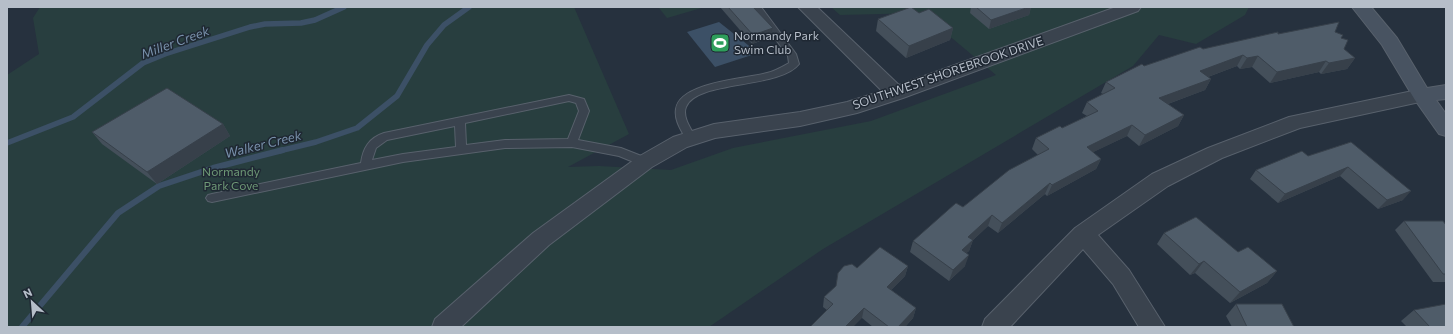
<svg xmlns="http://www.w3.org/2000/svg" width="1453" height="334" font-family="Commissioner,sans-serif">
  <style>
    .green { fill: #283e3f }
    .water { fill: #3c5066 }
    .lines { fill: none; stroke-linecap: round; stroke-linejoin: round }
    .stream-far1 { stroke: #3c5066; stroke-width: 5.5 }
    .stream { stroke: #3c5066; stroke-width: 6 }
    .lane-casing { stroke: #58616c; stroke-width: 2 }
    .street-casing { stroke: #58616c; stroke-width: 2 }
    .secondary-casing { stroke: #58616c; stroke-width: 2 }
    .lane { fill: #3a434e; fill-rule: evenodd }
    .street { fill: #3a434e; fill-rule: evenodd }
    .secondary { fill: #485361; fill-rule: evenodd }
    .wall { fill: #444f5a }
    .shaded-wall { fill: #37404a }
    .building { fill: #4f5c69; stroke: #37404a }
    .labels { text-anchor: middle; stroke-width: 3; stroke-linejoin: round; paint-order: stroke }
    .poi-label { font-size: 12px; fill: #b6bec9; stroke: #1f2833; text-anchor: start }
    .street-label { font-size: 12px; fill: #b6bec9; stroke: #1f2833 }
    .park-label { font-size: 12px; fill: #6e9976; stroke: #1f2833 }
    .water-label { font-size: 13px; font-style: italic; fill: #7890aa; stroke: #1f2833 }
  </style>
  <rect width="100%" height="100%" fill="#26313e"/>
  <g class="green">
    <path d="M 40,7 L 574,7 L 629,134 L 568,167 L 599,166 L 671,170 L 733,148 L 871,121 L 996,75 L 922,13 L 840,15 L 831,7 L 1249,7 L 1245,15 L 1196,44 L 1159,35 L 1133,66 L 823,249 L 709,327 L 7,327 L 7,75 L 39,54 L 33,18 Z"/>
    <path d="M 661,7 L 705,7 L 667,18 L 659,8 Z"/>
  </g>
  <path class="water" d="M 719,22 L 758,53 L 715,67 L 687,32 Z"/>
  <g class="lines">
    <g class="stream-far1">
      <path d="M 7,143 L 73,117 L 143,63 L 165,54 L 250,27 L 265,24 L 301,23 L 315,20 L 344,7"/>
      <path d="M 279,151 L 316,142 L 357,128 L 397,96 L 427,45 L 444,25 L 469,7"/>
    </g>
    <path class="stream" d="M 22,327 L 118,213 L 159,186 L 213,168 L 283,150"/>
    <g class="lane-casing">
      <g id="lane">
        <path d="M 752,7 L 761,7 L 796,54 L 799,64 C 780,89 696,80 686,107 C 682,117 691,129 696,138 L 695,141 L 687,141 C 682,131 674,121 676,109 C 680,82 745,79 767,73 C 775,71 782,67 789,63 L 788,56 Z"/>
        <path d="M 569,95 L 584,99 L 589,111 L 578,140 L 621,148 L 649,159 L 650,162 L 649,165 L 641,165 L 619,156 L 572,147 L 505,148 L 403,162 L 212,202 L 208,201 L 206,198 L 208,195 L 212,194 L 361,163 C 363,148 369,138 384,133 ZM 569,101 L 576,103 L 579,111 L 568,139 L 505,140 L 466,145 L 465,123 ZM 455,126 L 456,147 L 403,154 L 372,160 L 376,148 L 387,140 Z"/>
      </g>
    </g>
    <g class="street-casing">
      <g id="street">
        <path d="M 798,7 L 817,7 L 899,85 L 1116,7 L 1141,7 L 1138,11 L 903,98 L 857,113 L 800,126 L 715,138 L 687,147 L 652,167 L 549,245 L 461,327 L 432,327 L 435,319 L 533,233 L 638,157 L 673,137 L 714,124 L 800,112 L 847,102 L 882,91 Z"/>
        <path d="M 1422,89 L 1429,90 L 1432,95 L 1429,100 L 1300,128 L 1222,158 L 1168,186 L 1098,235 L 1129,270 L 1165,327 L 1139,327 L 1113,284 L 1083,249 L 1010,327 L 982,327 L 985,319 L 1075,228 L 1152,174 L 1208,148 L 1289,117 Z"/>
      </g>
    </g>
    <g class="secondary-casing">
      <path id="secondary" d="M 1352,7 L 1371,7 L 1397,38 L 1427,88 L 1446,85 L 1446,99 L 1436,100 L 1446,114 L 1446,136 L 1439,134 L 1415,100 L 1382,45 Z"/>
    </g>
    <use href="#lane" class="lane"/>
    <use href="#street" class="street"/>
    <use href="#secondary" class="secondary"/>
  </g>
  <g class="wall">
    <path d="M 720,7 L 753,7 L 773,28 L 772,37 L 752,44 Z"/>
    <path d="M 971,7 L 1031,7 L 1029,15 L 989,29 L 970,13 Z"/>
    <path d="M 919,13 L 953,28 L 950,40 L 906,58 L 876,31 L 878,19 Z"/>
    <path d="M 1335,32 L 1341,38 L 1344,49 L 1355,58 L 1347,69 L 1321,74 L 1319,72 L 1270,83 L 1252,67 L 1240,69 L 1237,66 L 1208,77 L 1211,79 L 1205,90 L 1168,104 L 1184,115 L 1178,126 L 1139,146 L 1127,136 L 1093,152 L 1101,159 L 1096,169 L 1047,196 L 1045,194 L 998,233 L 988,226 L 973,240 L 969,251 L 966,253 L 965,266 L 949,281 L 910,252 L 913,241 L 1038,155 L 1032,149 L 1036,138 L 1062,128 L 1087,116 L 1082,113 L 1087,102 L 1103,94 L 1101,93 L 1106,82 L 1144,66 L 1203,49 L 1278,34 Z"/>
    <path d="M 223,124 L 230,136 L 157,184 L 102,144 L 92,132 Z"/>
    <path d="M 1351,142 L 1403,200 L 1378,209 L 1340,176 L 1278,203 L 1250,179 L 1256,170 L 1308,156 Z"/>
    <path d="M 1404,221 L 1446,225 L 1446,282 L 1433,282 L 1395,230 Z"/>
    <path d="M 1164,233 L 1238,252 L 1277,271 L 1267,283 L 1230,303 L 1195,273 L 1190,275 L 1157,244 Z"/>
    <path d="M 908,266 L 905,276 L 891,290 L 916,308 L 913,318 L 905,327 L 873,327 L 862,318 L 827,310 L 823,307 L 824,297 L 836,287 L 838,273 L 857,268 Z"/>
    <path d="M 1236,304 L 1294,327 L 1232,327 L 1226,316 Z"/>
    <path d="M 1414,310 L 1446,327 L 1407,327 L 1401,321 Z"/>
  </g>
  <g class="shaded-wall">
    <path d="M 1029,7 L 1031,7 L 1029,15 L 989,29 L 991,20 Z"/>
    <path d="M 773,28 L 772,37 L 752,44 L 753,35 Z"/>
    <path d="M 953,28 L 950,40 L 906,58 L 909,46 Z"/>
    <path d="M 1243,55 L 1237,66 L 1194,82 L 1200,71 Z"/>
    <path d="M 1258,56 L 1252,67 L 1240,69 L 1247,58 Z"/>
    <path d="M 1355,58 L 1347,69 L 1321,74 L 1329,63 Z"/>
    <path d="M 1326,61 L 1319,72 L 1270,83 L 1277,72 Z"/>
    <path d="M 1211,79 L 1205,90 L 1154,109 L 1159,98 Z"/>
    <path d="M 1184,115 L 1178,126 L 1139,146 L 1145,135 Z"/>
    <path d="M 223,124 L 230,136 L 157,184 L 147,172 Z"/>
    <path d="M 1132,125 L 1127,136 L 1081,158 L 1087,147 Z"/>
    <path d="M 1101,159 L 1096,169 L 1047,196 L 1052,185 Z"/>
    <path d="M 1348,167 L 1340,176 L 1278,203 L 1285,194 Z"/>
    <path d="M 1050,183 L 1045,194 L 998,233 L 1002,223 Z"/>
    <path d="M 1411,191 L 1403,200 L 1378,209 L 1387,200 Z"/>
    <path d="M 992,215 L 988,226 L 971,242 L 973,240 L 969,251 L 958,261 L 962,250 L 968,237 Z"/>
    <path d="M 969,255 L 965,266 L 949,281 L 953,270 Z"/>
    <path d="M 1204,261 L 1195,273 L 1190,275 L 1199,264 Z"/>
    <path d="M 908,266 L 905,276 L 884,297 L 887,287 Z"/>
    <path d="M 1277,271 L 1267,283 L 1230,303 L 1240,292 Z"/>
    <path d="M 864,308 L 862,318 L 853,327 L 845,327 Z"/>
    <path d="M 916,308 L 913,318 L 905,327 L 898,327 Z"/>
  </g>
  <g class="building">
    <path d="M 728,7 L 753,7 L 773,28 L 753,35 Z"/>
    <path d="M 911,7 L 919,13 L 929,9 L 953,28 L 909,46 L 878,19 Z"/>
    <path d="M 976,7 L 1029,7 L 991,20 Z"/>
    <path d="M 1339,22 L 1335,32 L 1343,35 L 1341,38 L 1348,40 L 1344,49 L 1355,58 L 1329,63 L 1326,61 L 1277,72 L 1258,56 L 1247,58 L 1243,55 L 1200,71 L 1211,79 L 1159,98 L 1184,115 L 1145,135 L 1132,125 L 1087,147 L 1101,159 L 1052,185 L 1050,183 L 1002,223 L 992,215 L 968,237 L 973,240 L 962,250 L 969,255 L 953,270 L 913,241 L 956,203 L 963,207 L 1009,170 L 1049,149 L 1036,138 L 1060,126 L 1062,128 L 1098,111 L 1087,102 L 1115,88 L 1106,82 L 1142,64 L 1144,66 L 1200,47 L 1203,49 L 1278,32 L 1278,34 Z"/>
    <path d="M 167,88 L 223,124 L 147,172 L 92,132 Z"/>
    <path d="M 1351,142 L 1411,191 L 1387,200 L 1348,167 L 1285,194 L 1256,170 L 1302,151 L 1308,156 Z"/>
    <path d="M 1196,217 L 1238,252 L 1248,247 L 1277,271 L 1240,292 L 1204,261 L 1199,264 L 1164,233 Z"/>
    <path d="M 1404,221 L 1443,221 L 1446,225 L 1446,274 L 1443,274 Z"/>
    <path d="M 880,247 L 908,266 L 887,287 L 916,308 L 898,327 L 889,327 L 864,308 L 845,327 L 810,327 L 833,304 L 824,297 L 836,286 L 838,273 L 844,266 L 852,264 L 857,268 Z"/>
    <path d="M 1236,304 L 1282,304 L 1294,327 L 1247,327 Z"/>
    <path d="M 1446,304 L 1446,327 L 1430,327 L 1414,310 Z"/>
  </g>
  <defs>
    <g id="stadium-square" transform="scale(1)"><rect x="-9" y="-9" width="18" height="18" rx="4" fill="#2e9e5b" stroke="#1f2833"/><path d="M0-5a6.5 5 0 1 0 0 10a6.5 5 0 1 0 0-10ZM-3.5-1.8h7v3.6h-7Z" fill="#fff"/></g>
  </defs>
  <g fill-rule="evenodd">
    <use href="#stadium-square" x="720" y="43"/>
  </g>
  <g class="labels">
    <g class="poi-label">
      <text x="734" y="40">Normandy Park<tspan x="734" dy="14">Swim Club</tspan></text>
    </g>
    <g class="street-label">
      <text transform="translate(948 73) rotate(-19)" y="4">SOUTHWEST SHOREBROOK DRIVE</text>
    </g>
    <g class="park-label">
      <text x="231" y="176">Normandy<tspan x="231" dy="14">Park Cove</tspan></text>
    </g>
    <g class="water-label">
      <text transform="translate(175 42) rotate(-20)" y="5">Miller Creek</text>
      <text transform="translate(263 144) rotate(-14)" y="5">Walker Creek</text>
    </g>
  </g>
  <rect width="1453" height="334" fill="none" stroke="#b6bec9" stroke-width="16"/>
  <g transform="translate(32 302) rotate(334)" stroke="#1f2833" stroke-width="3" paint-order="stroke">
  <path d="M0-3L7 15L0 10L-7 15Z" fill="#b6bec9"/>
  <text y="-6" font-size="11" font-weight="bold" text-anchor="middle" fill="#b6bec9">N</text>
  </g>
</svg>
